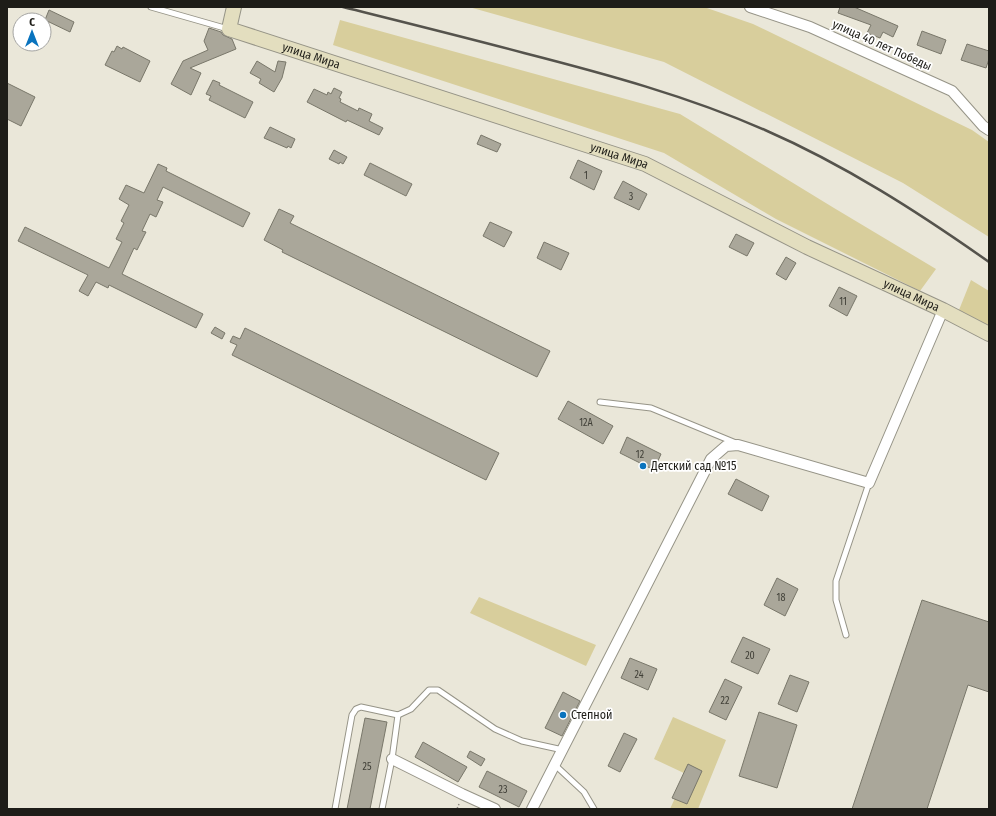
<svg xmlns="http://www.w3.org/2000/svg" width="996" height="816" font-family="'Fira Sans Condensed',sans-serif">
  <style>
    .green { fill: #d8ce9c }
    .building { fill: #aaa79a; stroke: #79776a }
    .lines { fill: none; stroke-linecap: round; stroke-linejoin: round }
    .lane-casing { stroke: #969487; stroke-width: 7 }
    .street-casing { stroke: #969487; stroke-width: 12 }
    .secondary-casing { stroke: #969487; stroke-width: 16 }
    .path { stroke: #8c8980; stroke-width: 1.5; stroke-dasharray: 2 2; stroke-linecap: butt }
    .lane { stroke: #fff; stroke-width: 5 }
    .street { stroke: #fff; stroke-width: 10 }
    .secondary { stroke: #e3debf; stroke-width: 14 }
    .rail { stroke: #55534c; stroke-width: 2.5 }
    .poi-dot { fill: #0973be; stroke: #fff; stroke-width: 1.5 }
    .labels { text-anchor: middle; stroke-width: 3.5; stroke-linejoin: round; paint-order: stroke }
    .number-label { font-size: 10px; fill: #414038 }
    .street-label { font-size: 12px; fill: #1e1d18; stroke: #fff }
    .poi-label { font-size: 12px; fill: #1e1d18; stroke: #fff; text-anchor: start }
  </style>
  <rect width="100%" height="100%" fill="#eae7d9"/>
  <g class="green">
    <path d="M 469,7 L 704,7 L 753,24 L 972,130 L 989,142 L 989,237 L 903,183 L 664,62 Z"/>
    <path d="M 340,20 L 680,114 L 834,208 L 936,269 L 920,291 L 776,219 L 664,153 L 333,45 Z"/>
    <path d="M 971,280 L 989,291 L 989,326 L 959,310 Z"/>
    <path d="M 479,597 L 596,645 L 586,666 L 470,613 Z"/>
    <path d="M 673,717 L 726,740 L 698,809 L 670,809 L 686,774 L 654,759 Z"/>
  </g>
  <g class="building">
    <path d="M 840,7 L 854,7 L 898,26 L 893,37 L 883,32 L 880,38 L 867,33 L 871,25 L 838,13 Z"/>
    <path d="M 49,10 L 74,22 L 70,32 L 45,20 Z"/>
    <path d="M 209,28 L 221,32 L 223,35 L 232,39 L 236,49 L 190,68 L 201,73 L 191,95 L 171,84 L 183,61 L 208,50 L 204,41 Z"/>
    <path d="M 922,31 L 946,40 L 941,54 L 917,45 Z"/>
    <path d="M 967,44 L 989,51 L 989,59 L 986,68 L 961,60 Z"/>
    <path d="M 117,46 L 122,49 L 123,47 L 150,61 L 140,82 L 105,65 L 112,51 L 114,52 Z"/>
    <path d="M 257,61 L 275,72 L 278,61 L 286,62 L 282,78 L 274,92 L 259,83 L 261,79 L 250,73 Z"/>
    <path d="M 213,80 L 220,83 L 219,85 L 253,102 L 245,118 L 209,100 L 211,96 L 206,94 Z"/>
    <path d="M 7,83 L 35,97 L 21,126 L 7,119 Z"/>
    <path d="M 334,88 L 342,92 L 339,98 L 341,99 L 340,102 L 358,111 L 359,108 L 372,114 L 369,121 L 383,128 L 379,135 L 347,120 L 346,122 L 307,102 L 314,89 L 327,95 L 328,92 L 331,94 Z"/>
    <path d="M 270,127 L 295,139 L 291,148 L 288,146 L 287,148 L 264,138 Z"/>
    <path d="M 481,135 L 501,144 L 497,152 L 477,144 Z"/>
    <path d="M 334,150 L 347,157 L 343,164 L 340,162 L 339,164 L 329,159 Z"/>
    <path d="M 578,160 L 602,171 L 594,190 L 570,178 Z"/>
    <path d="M 370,163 L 412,184 L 406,196 L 364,175 Z"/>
    <path d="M 158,164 L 167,168 L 166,171 L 250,213 L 243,227 L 163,187 L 157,200 L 163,202 L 156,217 L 150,214 L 142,231 L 146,232 L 137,250 L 134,248 L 122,274 L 203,314 L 196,328 L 109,285 L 108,288 L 96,282 L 88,296 L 79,291 L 88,275 L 18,241 L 25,227 L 109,268 L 122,242 L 116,239 L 124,223 L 121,221 L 129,205 L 119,199 L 126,185 L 144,193 Z"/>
    <path d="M 623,181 L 647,194 L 639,210 L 614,198 Z"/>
    <path d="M 279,209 L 294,216 L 290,223 L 550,351 L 537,377 L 282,252 L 283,250 L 264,240 Z"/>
    <path d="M 490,222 L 512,232 L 504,247 L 483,236 Z"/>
    <path d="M 736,234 L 754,243 L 747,256 L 729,247 Z"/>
    <path d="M 544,242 L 569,253 L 561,270 L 537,258 Z"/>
    <path d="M 786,257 L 796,263 L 786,280 L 776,274 Z"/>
    <path d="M 839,287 L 857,296 L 847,316 L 829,306 Z"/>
    <path d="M 215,327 L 225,333 L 222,339 L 211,333 Z"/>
    <path d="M 245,328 L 499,453 L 486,480 L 232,355 L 237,345 L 230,342 L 233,336 L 240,339 Z"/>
    <path d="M 568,401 L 613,426 L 603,444 L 558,419 Z"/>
    <path d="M 627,437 L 661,454 L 654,470 L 620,453 Z"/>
    <path d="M 736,479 L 769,496 L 762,511 L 728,494 Z"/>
    <path d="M 777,578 L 798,589 L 785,616 L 764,605 Z"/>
    <path d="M 922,600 L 989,622 L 989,692 L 968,685 L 927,809 L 852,809 Z"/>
    <path d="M 743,637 L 770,649 L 758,674 L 731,662 Z"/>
    <path d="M 630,658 L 657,669 L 648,690 L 621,678 Z"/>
    <path d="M 790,675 L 809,682 L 797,712 L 778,704 Z"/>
    <path d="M 725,679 L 742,687 L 726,720 L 709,712 Z"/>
    <path d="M 563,692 L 580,701 L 562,736 L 545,728 Z"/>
    <path d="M 759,712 L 797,725 L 777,788 L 739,776 Z"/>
    <path d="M 365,718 L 387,722 L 370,809 L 347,809 Z"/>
    <path d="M 624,733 L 637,739 L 620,772 L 608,766 Z"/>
    <path d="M 423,742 L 467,767 L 458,782 L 415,757 Z"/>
    <path d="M 470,751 L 485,759 L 481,766 L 467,757 Z"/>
    <path d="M 688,764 L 702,771 L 687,804 L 672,798 Z"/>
    <path d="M 487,771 L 527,791 L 519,807 L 479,787 Z"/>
  </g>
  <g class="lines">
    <g class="lane-casing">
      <g id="lane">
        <path d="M 151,7 L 228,29"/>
        <path d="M 600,402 L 651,408 L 736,443"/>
        <path d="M 846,635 L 836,600 L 836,581 L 869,483"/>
        <path d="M 555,765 L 584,792 L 594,809"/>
        <path d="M 335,809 L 352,715 L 356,709 L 361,707 L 398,715 L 411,709 L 429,690 L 438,690 L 495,729 L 522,741 L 563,750"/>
        <path d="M 382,809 L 392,759 L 398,715"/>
      </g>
    </g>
    <g class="street-casing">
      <g id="street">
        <path d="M 750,7 L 810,27 L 952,91 L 983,126 L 989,130"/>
        <path d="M 392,759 L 462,794 L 495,809"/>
        <path d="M 532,809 L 711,459 L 726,446 L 738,445 L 869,483 L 943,310"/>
      </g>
    </g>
    <g class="secondary-casing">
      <g id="secondary">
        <path id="s1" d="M 234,7 L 229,29 L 645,164 L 807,247 L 943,310 L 989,334"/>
      </g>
    </g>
    <path class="path" d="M 457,809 L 459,804"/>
    <use href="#lane" class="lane"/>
    <use href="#street" class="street"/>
    <use href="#secondary" class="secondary"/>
    <path class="rail" d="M 343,7 C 403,22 464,37 524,53 C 606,74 687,96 765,130 C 845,165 918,212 989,262"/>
  </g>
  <g class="poi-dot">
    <circle cx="643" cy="466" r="4"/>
    <circle cx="563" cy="715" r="4"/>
  </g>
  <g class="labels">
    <g class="number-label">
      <text x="586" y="179">1</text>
      <text x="631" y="200">3</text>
      <text x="843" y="305">11</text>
      <text x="586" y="426">12А</text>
      <text x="640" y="458">12</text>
      <text x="781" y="601">18</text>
      <text x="750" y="659">20</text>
      <text x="639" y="678">24</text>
      <text x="725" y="704">22</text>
      <text x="367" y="770">25</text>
      <text x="503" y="793">23</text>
    </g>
    <g class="street-label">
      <text transform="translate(882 45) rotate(24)" y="4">улица 40 лет Победы</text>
      <text dy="4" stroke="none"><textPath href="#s1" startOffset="109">улица Мира</textPath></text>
      <text dy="4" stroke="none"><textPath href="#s1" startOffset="433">улица Мира</textPath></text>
      <text dy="4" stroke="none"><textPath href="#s1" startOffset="757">улица Мира</textPath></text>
    </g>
    <g class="poi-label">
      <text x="651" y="470">Детский сад №15</text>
      <text x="571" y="719">Степной</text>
    </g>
  </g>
  <rect width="996" height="816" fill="none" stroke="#1e1d18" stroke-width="16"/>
  <g transform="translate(32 32)"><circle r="19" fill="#ffffff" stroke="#a5a5a3"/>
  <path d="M0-3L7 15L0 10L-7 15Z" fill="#0973be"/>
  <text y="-6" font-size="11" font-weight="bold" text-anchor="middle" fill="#1e1d18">С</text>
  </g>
</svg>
